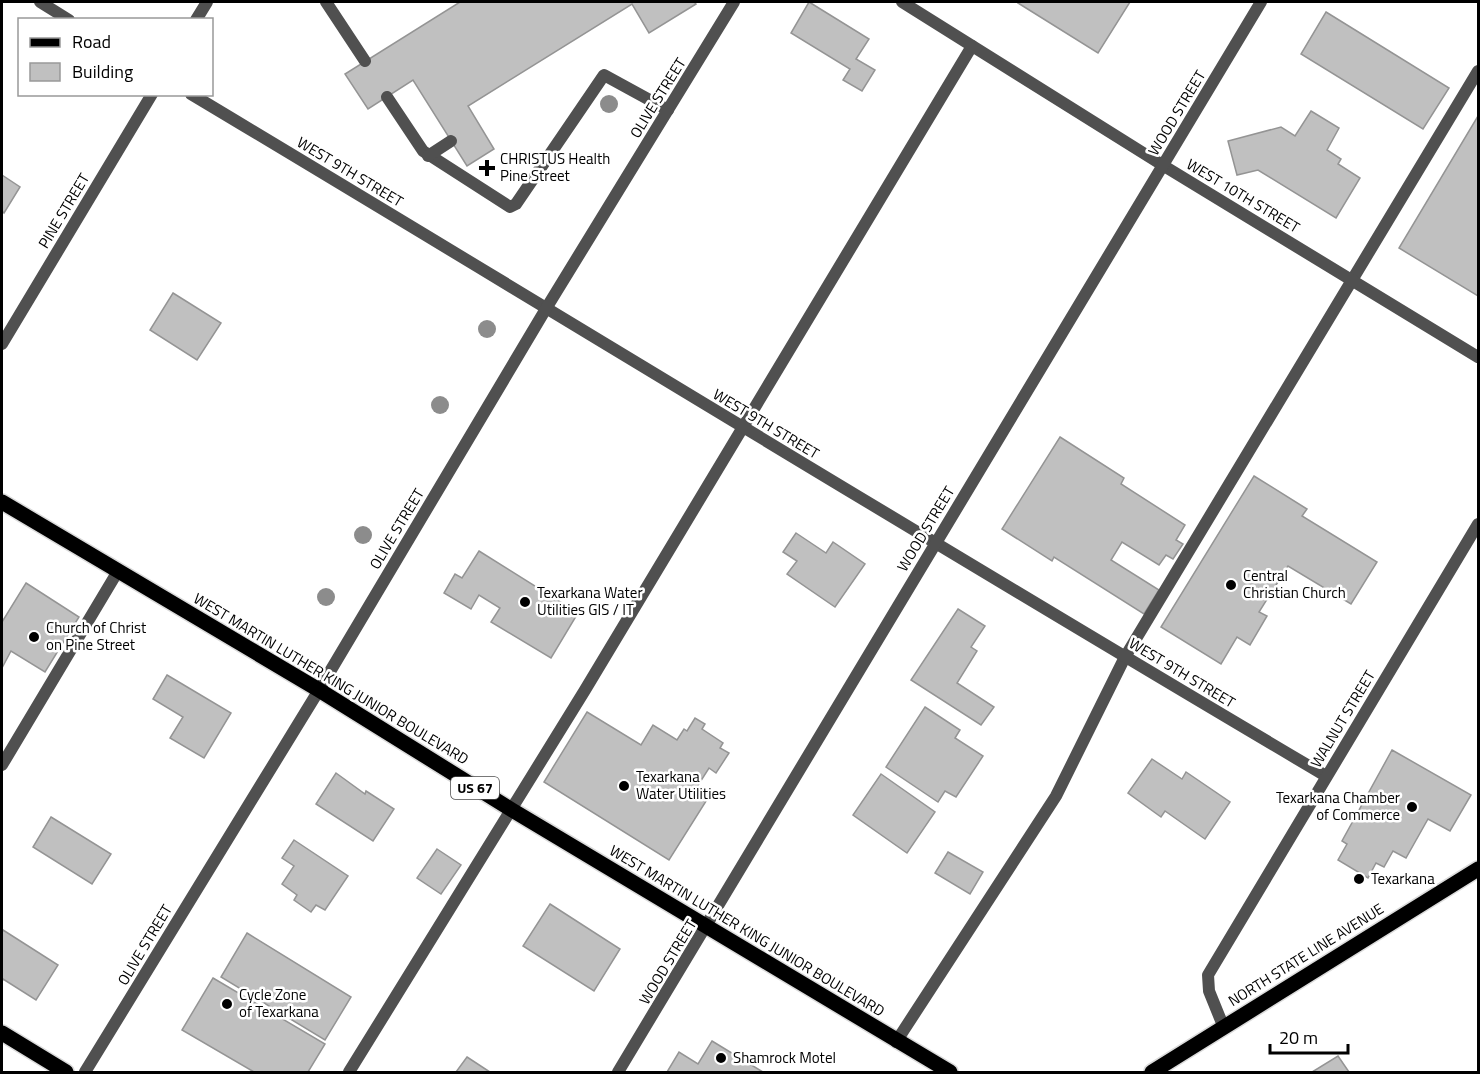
<svg xmlns="http://www.w3.org/2000/svg" width="1480" height="1074" font-family="'Titillium Web',sans-serif">
  <style>
    .building { fill: #c0c0c0; stroke: #949494; stroke-width: 1.5 }
    .lines { fill: none; stroke-linecap: round; stroke-linejoin: round }
    .primary-casing { stroke: #dbdbdb; stroke-width: 18 }
    .service { stroke: #505050; stroke-width: 12 }
    .minor { stroke: #505050; stroke-width: 12 }
    .primary { stroke: #000; stroke-width: 15 }
    .tree { fill: #8c8c8c }
    .poi-dot { fill: #000; stroke: #fff; stroke-width: 2 }
    .labels { text-anchor: middle; stroke-width: 5; stroke-linejoin: round; paint-order: stroke }
    .shield { fill: #fff; stroke: #4c4c4c; stroke-width: 1.5 }
    .shield-label { font-size: 14px; font-weight: bold; fill: #000 }
    .street-label { font-size: 15px; fill: #000; stroke: #fff }
    .poi-label { font-size: 15px; fill: #000; stroke: #fff; text-anchor: start }
  </style>
  <rect width="100%" height="100%" fill="#fff"/>
  <g class="building">
    <path d="M 460,2 L 694,2 L 696,4 L 649,33 L 632,4 L 468,106 L 494,149 L 467,166 L 413,80 L 368,109 L 345,74 Z"/>
    <path d="M 809,2 L 869,39 L 856,59 L 875,70 L 862,91 L 843,80 L 850,69 L 791,33 Z"/>
    <path d="M 1019,2 L 1130,2 L 1098,53 L 1018,3 Z"/>
    <path d="M 1326,12 L 1449,88 L 1423,129 L 1301,54 Z"/>
    <path d="M 1311,111 L 1339,128 L 1327,150 L 1341,159 L 1338,164 L 1360,178 L 1336,218 L 1258,170 L 1237,175 L 1228,141 L 1281,127 L 1295,136 Z"/>
    <path d="M 1478,116 L 1478,296 L 1399,248 Z"/>
    <path d="M 2,175 L 20,187 L 4,213 L 2,211 Z"/>
    <path d="M 173,293 L 221,323 L 197,360 L 150,330 Z"/>
    <path d="M 1060,437 L 1124,478 L 1121,484 L 1185,525 L 1176,540 L 1183,544 L 1173,559 L 1166,555 L 1159,565 L 1122,542 L 1111,560 L 1159,590 L 1144,614 L 1054,557 L 1052,561 L 1002,529 Z"/>
    <path d="M 1254,476 L 1307,509 L 1302,516 L 1377,562 L 1351,604 L 1288,566 L 1259,612 L 1267,616 L 1250,645 L 1237,637 L 1221,664 L 1161,627 Z"/>
    <path d="M 796,533 L 826,553 L 833,542 L 865,564 L 835,607 L 787,574 L 797,561 L 783,552 Z"/>
    <path d="M 479,551 L 578,613 L 551,658 L 491,622 L 500,608 L 479,595 L 471,609 L 444,593 L 455,574 L 462,578 Z"/>
    <path d="M 26,583 L 79,617 L 45,672 L 11,651 L 2,668 L 2,622 Z"/>
    <path d="M 958,609 L 985,626 L 971,647 L 977,651 L 957,683 L 994,707 L 981,725 L 911,680 Z"/>
    <path d="M 167,675 L 231,713 L 204,758 L 170,738 L 183,717 L 153,699 Z"/>
    <path d="M 925,707 L 960,730 L 955,738 L 983,756 L 956,797 L 945,791 L 938,802 L 886,767 Z"/>
    <path d="M 587,712 L 641,745 L 653,725 L 677,740 L 684,729 L 687,731 L 695,718 L 705,724 L 702,729 L 723,743 L 720,748 L 729,753 L 716,773 L 709,768 L 695,790 L 708,798 L 669,860 L 544,782 Z"/>
    <path d="M 1392,750 L 1471,795 L 1450,831 L 1428,819 L 1406,858 L 1393,851 L 1384,867 L 1376,863 L 1368,878 L 1338,860 L 1347,844 L 1342,841 Z"/>
    <path d="M 1152,759 L 1182,779 L 1186,772 L 1230,802 L 1205,839 L 1165,811 L 1161,817 L 1128,793 Z"/>
    <path d="M 336,773 L 365,794 L 366,791 L 394,809 L 373,841 L 316,804 Z"/>
    <path d="M 881,774 L 935,812 L 907,853 L 853,815 Z"/>
    <path d="M 51,817 L 111,854 L 92,884 L 33,847 Z"/>
    <path d="M 294,840 L 348,876 L 325,910 L 316,905 L 311,912 L 294,900 L 297,895 L 282,884 L 294,866 L 282,858 Z"/>
    <path d="M 437,849 L 461,865 L 441,894 L 417,878 Z"/>
    <path d="M 948,852 L 983,872 L 970,894 L 935,873 Z"/>
    <path d="M 550,904 L 620,949 L 594,991 L 523,946 Z"/>
    <path d="M 3,930 L 58,965 L 36,1000 L 3,979 L 2,982 L 2,933 Z"/>
    <path d="M 247,933 L 351,997 L 325,1040 L 221,977 Z"/>
    <path d="M 213,978 L 325,1044 L 308,1072 L 254,1072 L 182,1030 Z"/>
    <path d="M 712,1041 L 763,1072 L 667,1072 L 679,1052 L 698,1064 Z"/>
    <path d="M 1338,1056 L 1349,1072 L 1312,1072 Z"/>
    <path d="M 467,1057 L 490,1072 L 456,1072 Z"/>
  </g>
  <g class="lines">
    <g class="primary-casing">
      <g id="primary">
        <path d="M 2,502 L 319,690 L 512,810 L 950,1072"/>
        <path d="M 2,1033 L 66,1072"/>
        <path d="M 1152,1072 L 1478,869"/>
      </g>
    </g>
    <g class="service">
      <path d="M 326,2 L 365,61"/>
      <path d="M 196,20 L 207,2"/>
      <path d="M 387,97 L 423,151 L 510,207 L 516,204 L 604,75 L 668,110"/>
      <path d="M 428,156 L 451,141"/>
      <path d="M 2,765 L 118,571"/>
      <path d="M 896,1042 L 1056,796 L 1125,657 L 1478,71"/>
      <path d="M 349,1072 L 585,690 L 972,46"/>
    </g>
    <g class="minor">
      <path d="M 40,2 L 69,20"/>
      <path d="M 902,2 L 1164,166 L 1478,357"/>
      <path d="M 191,94 C 570,321 946,552 1326,776"/>
      <path d="M 2,344 L 152,94"/>
      <path d="M 1224,1028 L 1209,991 L 1208,975 L 1478,524"/>
      <path d="M 85,1072 L 319,690 L 547,307 L 734,2"/>
      <path d="M 618,1072 L 1261,2"/>
    </g>
    <use href="#primary" class="primary"/>
  </g>
  <g class="tree">
    <circle cx="609" cy="104" r="9"/>
    <circle cx="487" cy="329" r="9"/>
    <circle cx="440" cy="405" r="9"/>
    <circle cx="363" cy="535" r="9"/>
    <circle cx="326" cy="597" r="9"/>
  </g>
  <g class="poi-dot">
    <path d="M484 159h6v6h6v6h-6v6h-6v-6h-6v-6h6z"/>
    <circle cx="1231" cy="585" r="6"/>
    <circle cx="525" cy="602" r="6"/>
    <circle cx="34" cy="637" r="6"/>
    <circle cx="624" cy="786" r="6"/>
    <circle cx="1412" cy="807" r="6"/>
    <circle cx="1359" cy="879" r="6"/>
    <circle cx="227" cy="1004" r="6"/>
    <circle cx="721" cy="1058" r="6"/>
  </g>
  <g class="labels">
    <rect class="shield" x="451" y="777" width="48" height="22" rx="4.5"/>
    <g class="shield-label">
      <text x="475" y="793">US 67</text>
    </g>
    <g class="street-label">
      <text transform="translate(658 98) rotate(-58)" y="5">OLIVE STREET</text>
      <text transform="translate(1177 113) rotate(-59)" y="5">WOOD STREET</text>
      <text transform="translate(350 172) rotate(31)" y="5">WEST 9TH STREET</text>
      <text transform="translate(1243 196) rotate(31)" y="5">WEST 10TH STREET</text>
      <text transform="translate(64 211) rotate(-59)" y="5">PINE STREET</text>
      <text transform="translate(766 424) rotate(31)" y="5">WEST 9TH STREET</text>
      <text transform="translate(397 529) rotate(-59)" y="5">OLIVE STREET</text>
      <text transform="translate(926 529) rotate(-59)" y="5">WOOD STREET</text>
      <text transform="translate(1182 673) rotate(31)" y="5">WEST 9TH STREET</text>
      <text transform="translate(331 679) rotate(31)" y="5">WEST MARTIN LUTHER KING JUNIOR BOULEVARD</text>
      <text transform="translate(1343 719) rotate(-59)" y="5">WALNUT STREET</text>
      <text transform="translate(747 931) rotate(31)" y="5">WEST MARTIN LUTHER KING JUNIOR BOULEVARD</text>
      <text transform="translate(145 945) rotate(-59)" y="5">OLIVE STREET</text>
      <text transform="translate(1306 955) rotate(-32)" y="5">NORTH STATE LINE AVENUE</text>
      <text transform="translate(668 962) rotate(-59)" y="5">WOOD STREET</text>
    </g>
    <g class="poi-label">
      <text x="500" y="164">CHRISTUS Health<tspan x="500" dy="17">Pine Street</tspan></text>
      <text x="1243" y="581">Central<tspan x="1243" dy="17">Christian Church</tspan></text>
      <text x="537" y="598">Texarkana Water<tspan x="537" dy="17">Utilities GIS / IT</tspan></text>
      <text x="46" y="633">Church of Christ<tspan x="46" dy="17">on Pine Street</tspan></text>
      <text x="636" y="782">Texarkana<tspan x="636" dy="17">Water Utilities</tspan></text>
      <text x="1400" y="803" text-anchor="end">Texarkana Chamber<tspan x="1400" dy="17">of Commerce</tspan></text>
      <text x="1371" y="884">Texarkana</text>
      <text x="239" y="1000">Cycle Zone<tspan x="239" dy="17">of Texarkana</tspan></text>
      <text x="733" y="1063">Shamrock Motel</text>
    </g>
  </g>
  <rect width="1480" height="1074" fill="none" stroke="#000000" stroke-width="6"/>
  <rect x="18" y="18" width="195" height="78" fill="#ffffff" stroke="#999999" stroke-width="1.5"/>
  <rect x="30" y="38" width="30" height="9" fill="#000000" stroke="#999999" stroke-width="1.5"/>
  <text x="72" y="48" font-size="18" fill="#000000">Road</text>
  <rect x="30" y="63" width="30" height="18" fill="#c0c0c0" stroke="#999999" stroke-width="1.5"/>
  <text x="72" y="78" font-size="18" fill="#000000">Building</text>
  <path d="M1270 1044v9h78v-9" fill="none" stroke="#000000" stroke-width="3"/>
  <text x="1279" y="1044" font-size="18" fill="#000000" stroke="#ffffff" stroke-width="4.5" paint-order="stroke">20 m</text>
</svg>
